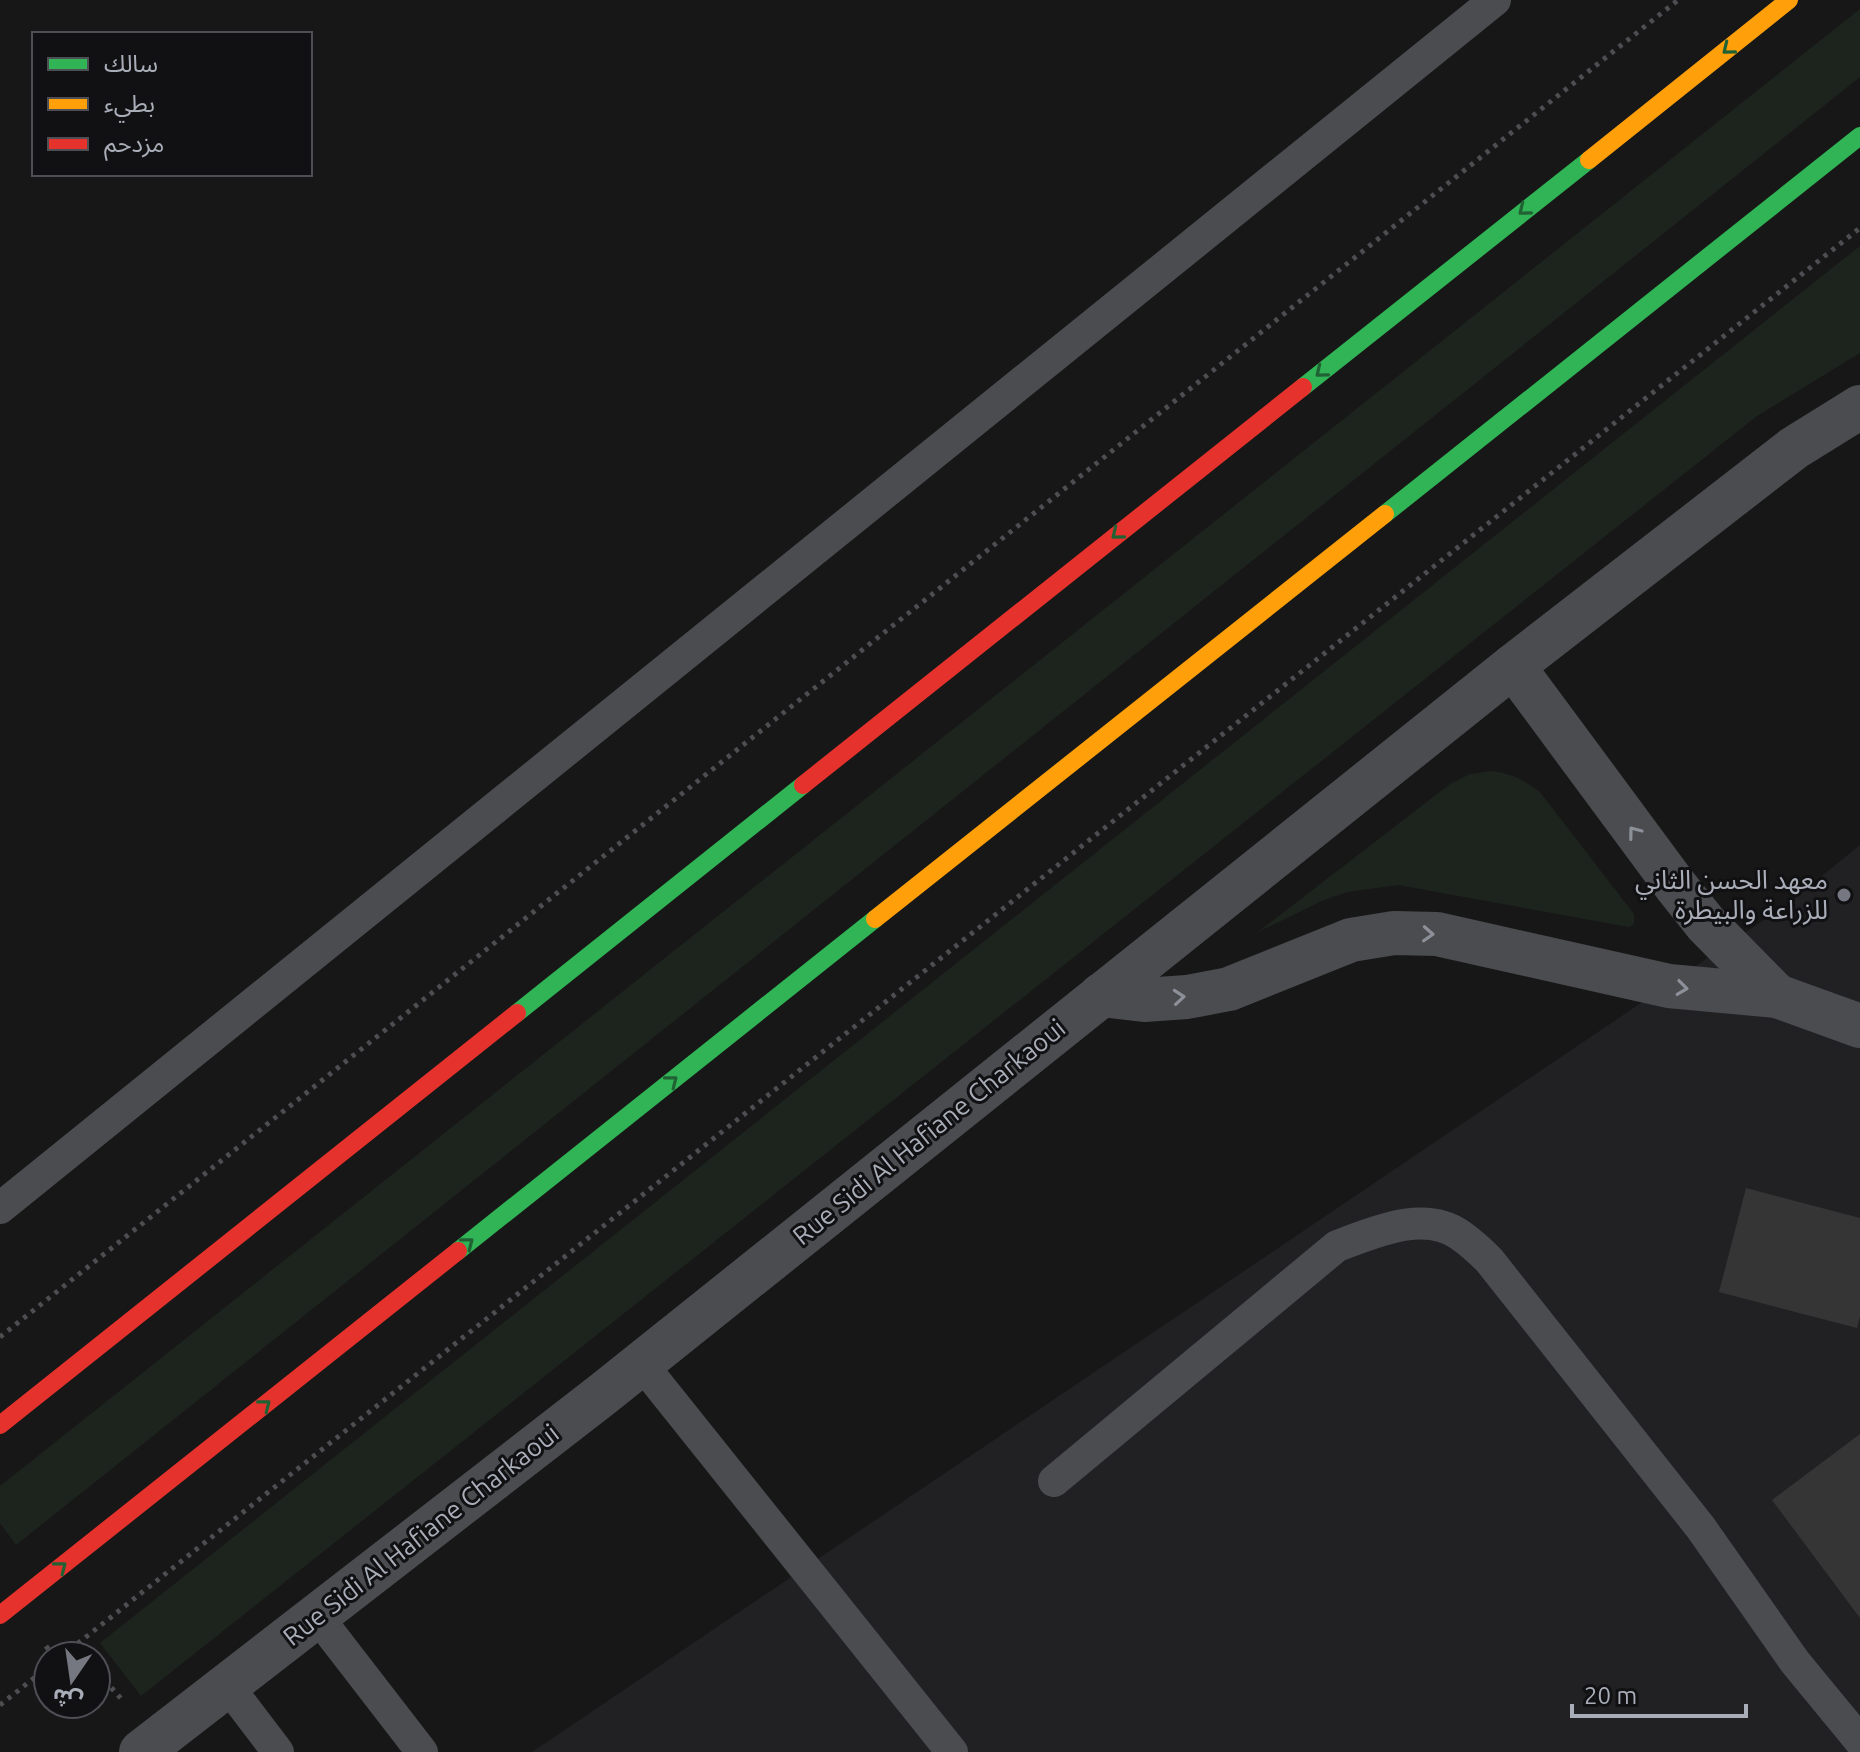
<svg xmlns="http://www.w3.org/2000/svg" width="1860" height="1752" font-family="Ubuntu,'Noto Sans Arabic',sans-serif">
  <style>
    .built { fill: #212123 }
    .green { fill: #1d241e }
    .building { fill: #353536 }
    .lines { fill: none; stroke-linecap: round; stroke-linejoin: round }
    .path { stroke: #4d4e52; stroke-width: 5; stroke-dasharray: 4 6; stroke-linecap: butt }
    .lane { stroke: #4b4c50; stroke-width: 32 }
    .street { stroke: #4b4c50; stroke-width: 44 }
    .fast { stroke: #30b455; stroke-width: 18 }
    .slow { stroke: #ff9f0a; stroke-width: 18 }
    .jam { stroke: #e5322d; stroke-width: 18 }
    .oneway { stroke: #206234 }
    .oneway2 { stroke: #8c9099 }
    .poi-dot { fill: #757880; stroke: #111113; stroke-width: 3 }
    .labels { text-anchor: middle; stroke-width: 6; stroke-linejoin: round; paint-order: stroke }
    .poi-label { font-size: 26px; fill: #a8adb8; stroke: #111113; text-anchor: end }
    .street-label { font-size: 26px; fill: #a8adb8; stroke: #111113 }
  </style>
  <rect width="100%" height="100%" fill="#171717"/>
  <path class="built" d="M 1860,845 L 1860,1752 L 532,1752 L 1786,905 Z"/>
  <g class="green">
    <path d="M 1860,9 L 1860,77 L 16,1545 L 0,1523 L 0,1486 Z"/>
    <path d="M 1860,246 L 1860,353 L 1757,416 L 141,1696 L 100,1643 Z"/>
    <path d="M 1492,771 C 1512,774 1525,780 1540,792 L 1634,914 L 1634,924 L 1629,927 L 1398,885 L 1348,892 L 1324,900 L 1258,932 L 1450,784 L 1470,774 Z"/>
  </g>
  <g class="building">
    <path d="M 1746,1188 L 1860,1218 L 1860,1316 L 1857,1328 L 1719,1292 Z"/>
    <path d="M 1860,1434 L 1860,1618 L 1772,1500 Z"/>
  </g>
  <g class="lines">
    <g class="path">
      <path d="M 0,1337 L 1678,0"/>
      <path d="M 46,1646 L 53,1656"/>
      <path d="M 62,1656 L 1860,228"/>
      <path d="M 96,1693 L 108,1684 L 124,1702"/>
      <path d="M 0,1705 L 48,1667"/>
    </g>
    <g class="lane">
      <path d="M 0,1208 L 1495,0"/>
      <path d="M 641,1363 L 952,1752"/>
      <path d="M 1054,1481 L 1337,1246 C 1373,1233 1424,1209 1460,1235 C 1470,1242 1480,1251 1489,1260 L 1701,1528 L 1795,1662 L 1860,1741"/>
      <path d="M 317,1616 L 422,1752"/>
      <path d="M 227,1685 L 278,1752"/>
    </g>
    <g class="street">
      <path d="M 1513,666 L 1675,885 L 1706,924 L 1777,996"/>
      <path d="M 1101,995 L 1144,1000 L 1187,997 L 1229,989 L 1351,940 L 1394,933 L 1437,934 L 1669,986 L 1777,996 L 1860,1026"/>
      <path d="M 141,1752 L 603,1394 L 1513,666 L 1794,448 L 1860,407"/>
    </g>
    <g class="fast">
      <path d="M 1303,387 L 1589,160"/>
      <path d="M 1385,514 L 1860,136"/>
      <path d="M 517,1013 L 803,785"/>
      <path d="M 458,1251 L 875,919"/>
    </g>
    <g class="slow">
      <path d="M 1589,160 L 1789,0"/>
      <path d="M 875,919 L 1385,514"/>
    </g>
    <g class="jam">
      <path d="M 803,785 L 1303,387"/>
      <path d="M 0,1425 L 517,1013"/>
      <path d="M 0,1615 L 458,1251"/>
    </g>
  </g>
  <defs><path id="oneway-chevron" d="M-2-3.5L2.5 0L-2 3.5" fill="none" stroke-width="1.6" stroke-linecap="round" stroke-linejoin="round" transform="scale(2)"/></defs>
  <g class="oneway">
    <use href="#oneway-chevron" transform="translate(1728 49) rotate(141)"/>
    <use href="#oneway-chevron" transform="translate(1524 210) rotate(141)"/>
    <use href="#oneway-chevron" transform="translate(1321 372) rotate(141)"/>
    <use href="#oneway-chevron" transform="translate(1117 534) rotate(141)"/>
    <use href="#oneway-chevron" transform="translate(672 1081) rotate(-38)"/>
    <use href="#oneway-chevron" transform="translate(468 1243) rotate(-38)"/>
    <use href="#oneway-chevron" transform="translate(265 1405) rotate(-38)"/>
    <use href="#oneway-chevron" transform="translate(61 1567) rotate(-38)"/>
  </g>
  <g class="oneway2">
    <use href="#oneway-chevron" transform="translate(1634 832) rotate(-127)"/>
    <use href="#oneway-chevron" transform="translate(1428 934) rotate(3)"/>
    <use href="#oneway-chevron" transform="translate(1682 988) rotate(7)"/>
    <use href="#oneway-chevron" transform="translate(1179 997) rotate(-5)"/>
  </g>
  <circle class="poi-dot" cx="1844" cy="895" r="8"/>
  <g class="labels">
    <g class="poi-label">
      <text x="1828" y="889">معهد الحسن الثاني<tspan x="1828" dy="30">للزراعة والبيطرة</tspan></text>
    </g>
    <g class="street-label">
      <text transform="translate(929 1132) rotate(-39)" y="9">Rue Sidi Al Hafiane Charkaoui</text>
      <text transform="translate(421 1535) rotate(-38)" y="9">Rue Sidi Al Hafiane Charkaoui</text>
    </g>
  </g>
  <rect x="32" y="32" width="280" height="144" fill="#111113" stroke="#4d4f55" stroke-width="2"/>
  <rect x="48" y="58" width="40" height="12" fill="#30b455" stroke="#4d4f55" stroke-width="2"/>
  <text x="104" y="72" font-size="24" fill="#a8adb8">سالك</text>
  <rect x="48" y="98" width="40" height="12" fill="#ff9f0a" stroke="#4d4f55" stroke-width="2"/>
  <text x="104" y="112" font-size="24" fill="#a8adb8">بطيء</text>
  <rect x="48" y="138" width="40" height="12" fill="#e5322d" stroke="#4d4f55" stroke-width="2"/>
  <text x="104" y="152" font-size="24" fill="#a8adb8">مزدحم</text>
  <g transform="translate(72 1680) rotate(193)"><circle r="38" fill="#111113" stroke="#4d4f55" stroke-width="2"/>
  <path d="M0-6L14 30L0 20L-14 30Z" fill="#757880"/>
  <text y="-12" font-size="22" font-weight="bold" text-anchor="middle" fill="#a8adb8">ش</text>
  </g>
  <path d="M1572 1704v12h174v-12" fill="none" stroke="#a8adb8" stroke-width="4"/>
  <text x="1584" y="1704" font-size="24" fill="#a8adb8" stroke="#111113" stroke-width="6" paint-order="stroke">20 m</text>
</svg>
